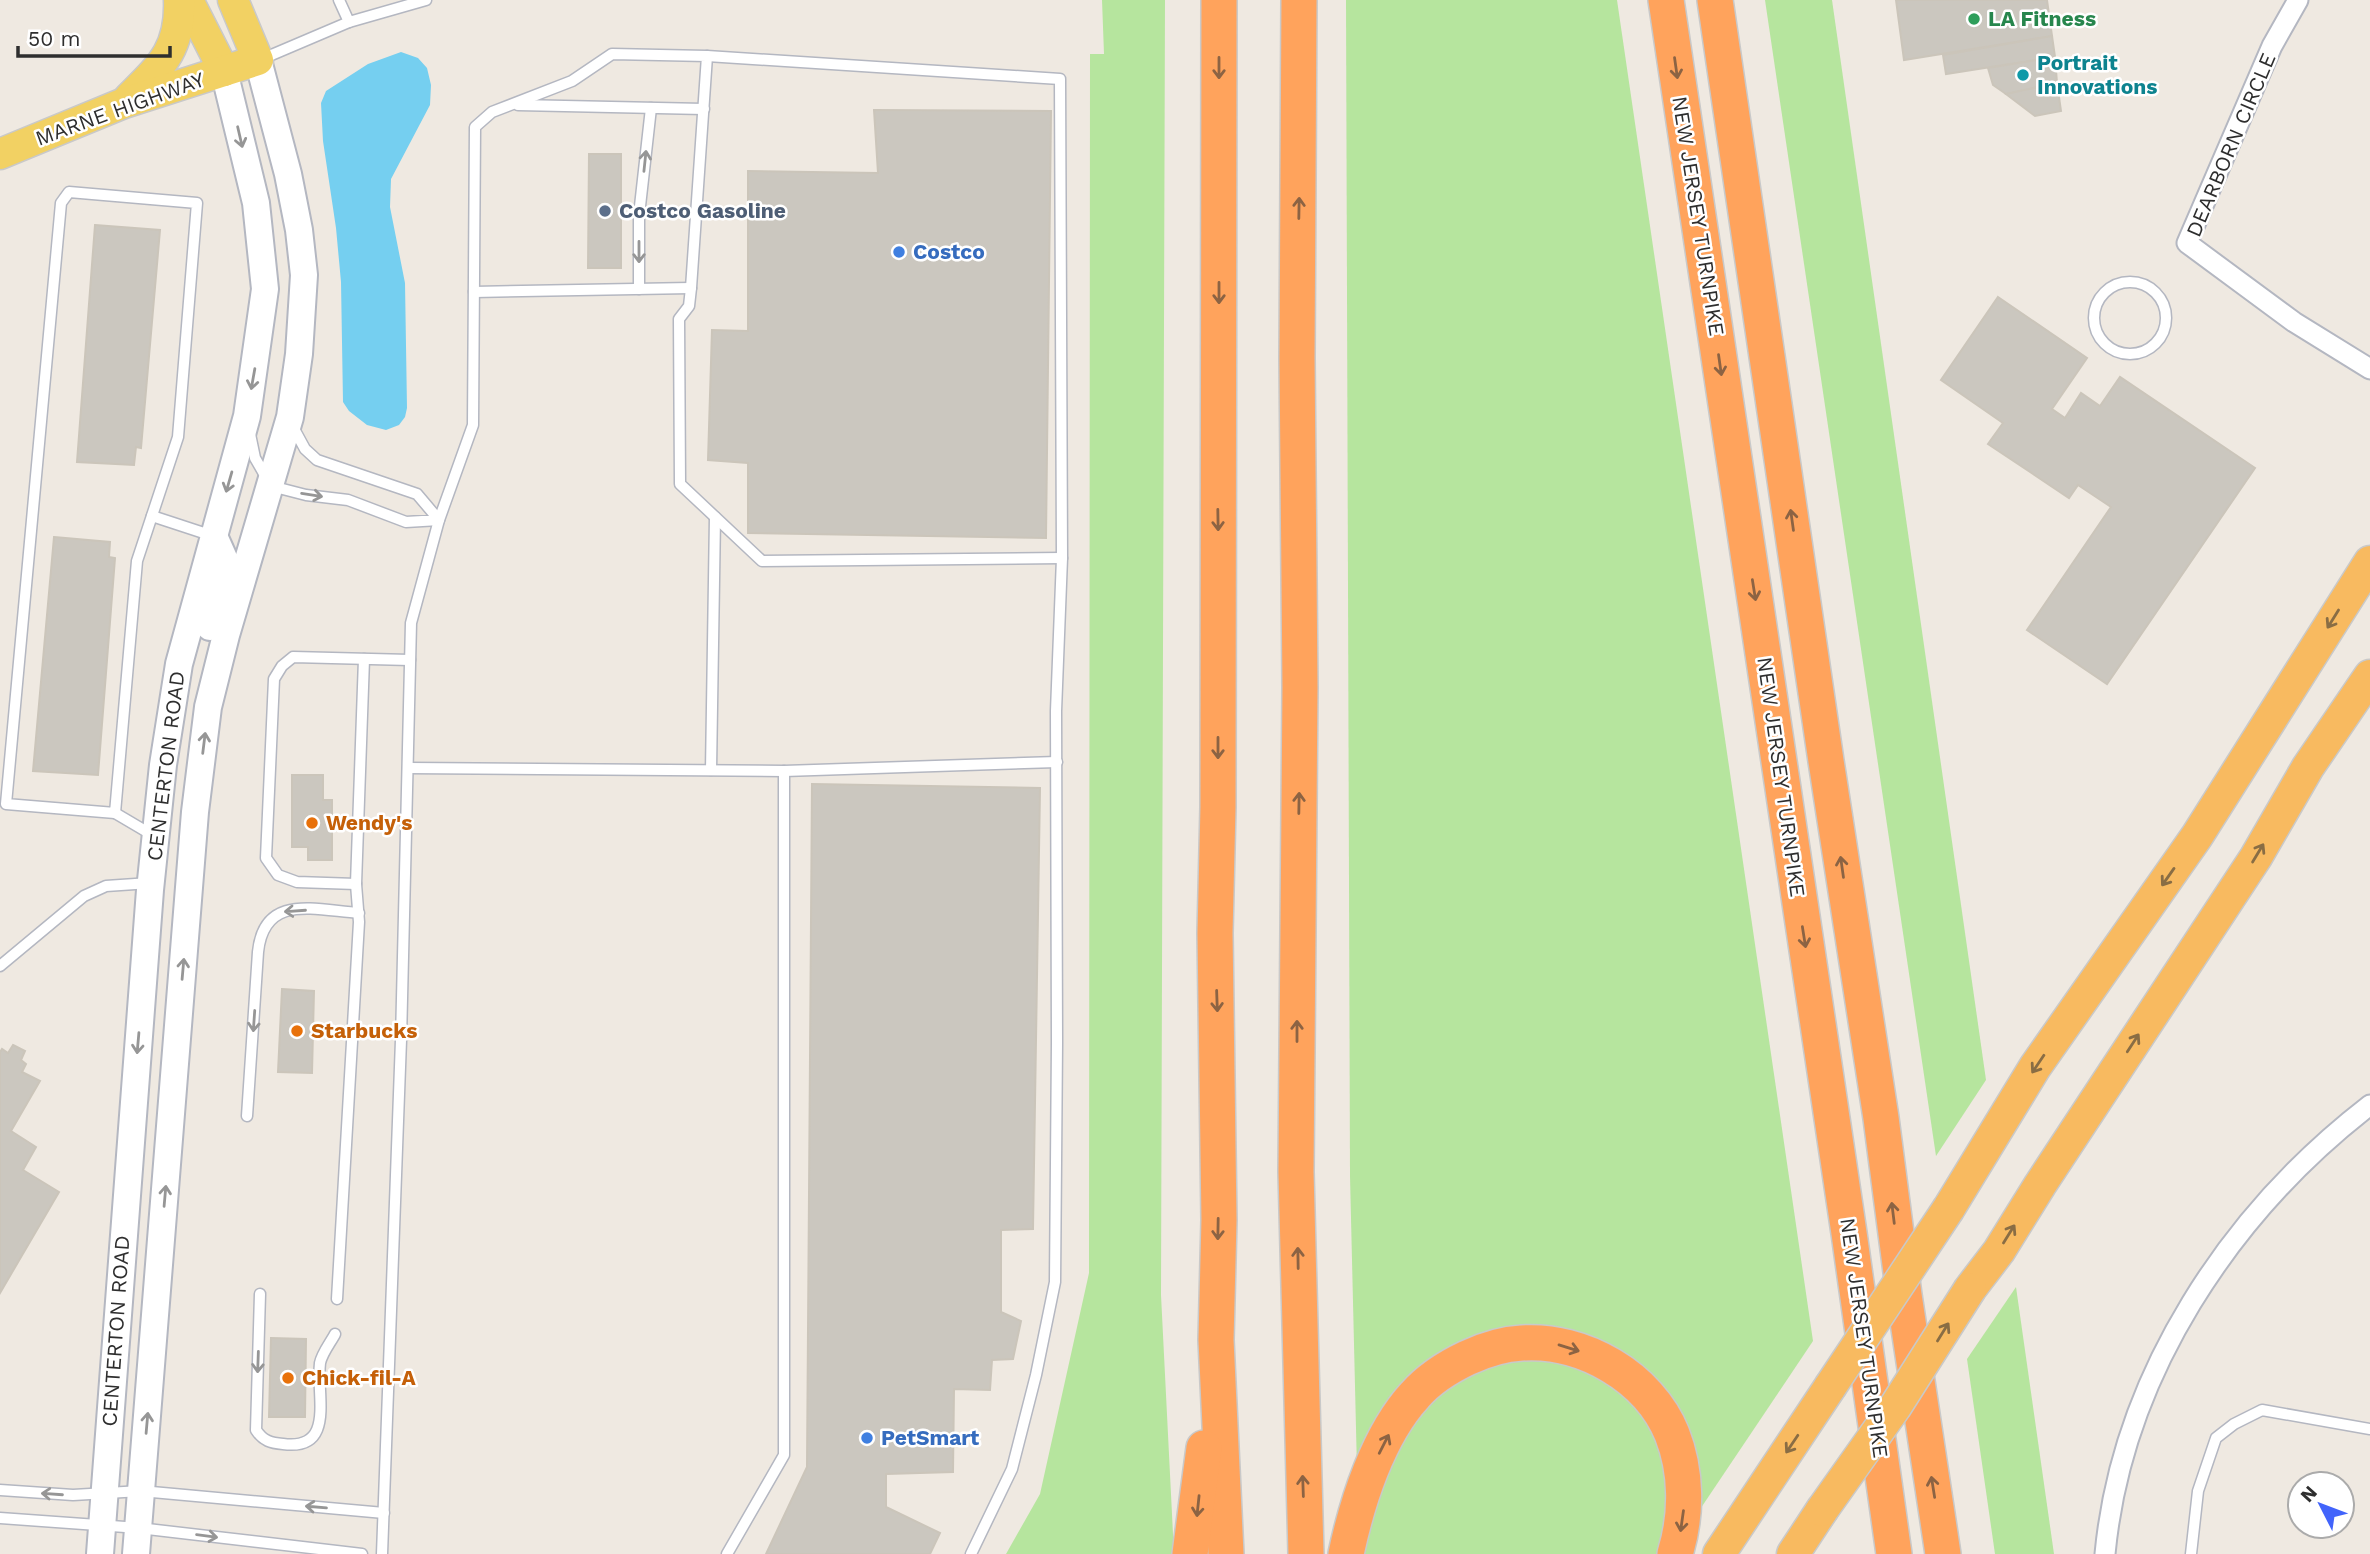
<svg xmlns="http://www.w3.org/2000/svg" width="2370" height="1554" font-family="'Work Sans',sans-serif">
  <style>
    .green { fill: #b6e59e }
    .water { fill: #75cff0 }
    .building { fill: #cbc7bf; stroke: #cbc5ba; stroke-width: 2 }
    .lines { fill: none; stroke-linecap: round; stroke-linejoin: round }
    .service-casing { stroke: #b4b7c1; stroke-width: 13 }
    .minor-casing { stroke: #b4b7c1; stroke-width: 23 }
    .secondary-casing { stroke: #b4b7c1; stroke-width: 30 }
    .primary-casing { stroke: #c9c9c9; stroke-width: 33 }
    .trunk-casing { stroke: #c9c9c9; stroke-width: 35 }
    .motorway-casing { stroke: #c9c9c9; stroke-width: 38 }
    .service { stroke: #fff; stroke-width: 10 }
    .minor { stroke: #fff; stroke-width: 19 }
    .secondary { stroke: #fff; stroke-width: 26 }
    .primary { stroke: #f2d163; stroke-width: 30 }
    .trunk { stroke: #f8ba60; stroke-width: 32 }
    .motorway { stroke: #ffa35c; stroke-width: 35 }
    .trunk-bridge-casing { stroke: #c9c9c9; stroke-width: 35; stroke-linecap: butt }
    .trunk-bridge { stroke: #f8ba60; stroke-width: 32 }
    .oneway { stroke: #8c6343 }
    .oneway2 { stroke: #969696 }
    .oneway3 { stroke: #896d44 }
    .leisure-dot { fill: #2e9e5b; stroke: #fff; stroke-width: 2.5 }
    .culture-dot { fill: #0f9aa8; stroke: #fff; stroke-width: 2.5 }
    .service-dot { fill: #5c6f8a; stroke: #fff; stroke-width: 2.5 }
    .shop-dot { fill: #3f7fe0; stroke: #fff; stroke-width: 2.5 }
    .food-dot { fill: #e8710a; stroke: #fff; stroke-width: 2.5 }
    .labels { text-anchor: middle; stroke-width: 5; stroke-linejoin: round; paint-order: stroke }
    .leisure-label { font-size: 21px; font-weight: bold; fill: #27864d; stroke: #fff; text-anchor: start }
    .culture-label { font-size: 21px; font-weight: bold; fill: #0d838f; stroke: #fff; text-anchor: start }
    .street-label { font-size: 21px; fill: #2e2e2e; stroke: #fff }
    .service-label { font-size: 21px; font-weight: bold; fill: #4e5e75; stroke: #fff; text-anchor: start }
    .shop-label { font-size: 21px; font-weight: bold; fill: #366cbe; stroke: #fff; text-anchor: start }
    .food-label { font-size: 21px; font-weight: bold; fill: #c56008; stroke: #fff; text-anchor: start }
  </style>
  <rect width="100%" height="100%" fill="#efe9e1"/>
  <g class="green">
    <path d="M 1102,0 L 1165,0 L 1161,1295 L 1174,1554 L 1006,1554 L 1040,1494 L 1089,1273 L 1090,54 L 1104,54 Z"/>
    <path d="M 1346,0 L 1617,0 L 1813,1341 L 1670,1554 L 1359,1554 L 1350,1176 Z"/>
    <path d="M 1765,0 L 1832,0 L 1986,1080 L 1936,1156 Z"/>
    <path d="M 2016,1287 L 2054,1554 L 1995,1554 L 1967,1359 Z"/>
  </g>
  <path class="water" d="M 401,52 L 418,58 L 427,68 L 431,85 L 430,105 L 391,179 L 390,207 L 405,283 L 407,408 L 405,417 L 399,425 L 386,430 L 367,425 L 349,411 L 343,402 L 341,282 L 336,228 L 323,141 L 321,103 L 326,91 L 368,64 Z"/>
  <g class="building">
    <path d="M 1896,0 L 2047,0 L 2052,36 L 1904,60 Z"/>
    <path d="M 2052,36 L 2055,57 L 1946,74 L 1943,55 Z"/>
    <path d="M 2055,57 L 2057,83 L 2006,94 L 1993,85 L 1988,68 Z"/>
    <path d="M 2057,83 L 2061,111 L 2035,116 L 2006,94 Z"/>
    <path d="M 874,110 L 1051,111 L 1046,538 L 748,533 L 748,463 L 708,460 L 712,330 L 748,331 L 748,171 L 878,173 Z"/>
    <path d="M 589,154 L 621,154 L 621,268 L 588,268 Z"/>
    <path d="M 95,225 L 160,230 L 141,448 L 136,447 L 134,465 L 77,462 Z"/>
    <path d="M 1998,297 L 2087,358 L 2052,409 L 2065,418 L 2081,393 L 2100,406 L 2120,377 L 2255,468 L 2107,684 L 2027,630 L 2111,507 L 2078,485 L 2069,498 L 1988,444 L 2003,423 L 1941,380 Z"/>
    <path d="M 54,537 L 110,542 L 109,557 L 115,558 L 98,775 L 33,771 Z"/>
    <path d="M 292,775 L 323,775 L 323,800 L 332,800 L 332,860 L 308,860 L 308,847 L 292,847 Z"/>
    <path d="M 812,784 L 1040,788 L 1033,1229 L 1001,1230 L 1001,1312 L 1021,1321 L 1013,1359 L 992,1360 L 990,1390 L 954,1389 L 953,1472 L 886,1474 L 886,1507 L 940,1533 L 930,1554 L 766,1554 L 807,1467 Z"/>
    <path d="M 282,989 L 314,991 L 312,1073 L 278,1072 Z"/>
    <path d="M 13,1045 L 25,1051 L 21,1060 L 26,1064 L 22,1072 L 40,1081 L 11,1131 L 36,1147 L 23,1170 L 59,1192 L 0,1293 L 0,1052 L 2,1049 L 8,1053 Z"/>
    <path d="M 271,1338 L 306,1339 L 305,1417 L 269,1417 Z"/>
  </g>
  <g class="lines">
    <g class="service-casing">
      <g id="service">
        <path d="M 339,0 L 349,22"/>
        <path d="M 707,56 L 1060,79 L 1062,558 L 1056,711 L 1057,1043 L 1055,1282 L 1036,1375 L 1012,1469 L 971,1554"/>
        <path d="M 262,59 L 349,22 L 426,0"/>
        <path d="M 518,105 L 704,109"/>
        <path d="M 69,192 L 197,203 L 178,437 L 137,561 L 115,813 L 6,804 L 61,203 Z"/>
        <circle cx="2130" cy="318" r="36"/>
        <path d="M 639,289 L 639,215 L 651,108"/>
        <path d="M 474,292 L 691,288"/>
        <path d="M 250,434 L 255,458 L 271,486 L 306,495 L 348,500 L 406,522 L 439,520 L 417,494 L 317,460 L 305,449 L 293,427"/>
        <path d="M 152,516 L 213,536"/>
        <path d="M 408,768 L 784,771 L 1057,762"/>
        <path d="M 711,770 L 715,517"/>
        <path d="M 115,813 L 154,836"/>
        <path d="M 356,884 L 297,882 L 278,875 L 266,858 L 274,679 L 282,666 L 293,657 L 410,660"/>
        <path d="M 0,966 L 84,896 L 106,886 L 150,883"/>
        <path d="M 247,1116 L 258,952 C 264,893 315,910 359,913"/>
        <path d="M 260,1294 L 256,1430 C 263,1441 271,1443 283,1444 C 336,1451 316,1395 320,1363 C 322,1353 331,1342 335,1334"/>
        <path d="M 337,1299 L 359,922 L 356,884 L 364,659"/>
        <path d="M 0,1490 L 73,1495 L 141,1491 L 384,1513"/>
        <path d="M 0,1518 L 139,1528 L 362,1554"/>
        <path d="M 382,1554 L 401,1040 L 411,623 L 439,520 L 473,425 L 475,127 L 492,112 L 572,81 L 612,54 L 707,56 L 691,288 L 689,306 L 679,319 L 680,484 L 762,561 L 1062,558"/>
        <path d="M 727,1554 L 784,1455 L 784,771"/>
        <path d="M 2191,1554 L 2198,1491 L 2216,1438 L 2234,1424 L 2262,1410 L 2370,1429"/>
      </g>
    </g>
    <g class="minor-casing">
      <g id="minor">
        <path d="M 2298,0 L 2272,46 L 2187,243 L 2294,322 L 2370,369"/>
        <path d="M 2105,1554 C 2122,1375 2230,1213 2370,1105"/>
      </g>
    </g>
    <g class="secondary-casing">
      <g id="secondary">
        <path d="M 210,627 L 227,565 L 214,536"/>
        <path d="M 100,1554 L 150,890 L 163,765 L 179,664 L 247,416 L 265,289 L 256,203 L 224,71"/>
        <path d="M 136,1554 L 195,812 L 208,707 L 226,635 L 290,417 L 299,354 L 304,275 L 299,230 L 288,174 L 258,60"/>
      </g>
    </g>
    <g class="primary-casing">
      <g id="primary">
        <path d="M 188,0 L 224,71"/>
        <path d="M 129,98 C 161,66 181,49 179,0"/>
        <path d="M 0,154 L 124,103 L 258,60 L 233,0"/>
      </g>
    </g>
    <g class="trunk-casing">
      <g id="trunk">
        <path d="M 1949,1208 L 2035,1067 L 2197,836 L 2370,562"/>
        <path d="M 1970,1289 L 1999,1251 L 2040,1185 L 2256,857 L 2308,767 L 2370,676"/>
        <path d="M 1719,1554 L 1830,1387"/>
        <path d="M 1793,1554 L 1822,1510"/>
      </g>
    </g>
    <g class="motorway-casing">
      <g id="motorway">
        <path d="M 1219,0 L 1218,807 L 1215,933 L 1219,1220 L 1216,1340 L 1226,1554"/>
        <path d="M 1299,0 L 1297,358 L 1300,687 L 1296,1172 L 1306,1554"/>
        <path d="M 1666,0 L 1849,1233 L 1894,1554"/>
        <path d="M 1715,0 L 1826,761 L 1881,1118 L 1904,1295 L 1943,1554"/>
        <path d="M 1190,1554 L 1204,1448"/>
        <path d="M 1346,1554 C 1357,1502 1378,1435 1415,1395 C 1429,1379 1448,1367 1467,1358 C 1484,1350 1503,1344 1522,1343 C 1583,1339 1649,1377 1672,1434 C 1687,1472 1687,1515 1675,1554"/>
      </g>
    </g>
    <use href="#service" class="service"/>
    <use href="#minor" class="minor"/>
    <use href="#secondary" class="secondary"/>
    <use href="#primary" class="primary"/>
    <use href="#trunk" class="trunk"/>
    <use href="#motorway" class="motorway"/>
    <g class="trunk-bridge-casing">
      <g id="trunk-bridge">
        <path d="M 1830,1387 L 1949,1208"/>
        <path d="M 1822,1510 L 1895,1407 L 1970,1289"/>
      </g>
    </g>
    <use href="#trunk-bridge" class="trunk-bridge"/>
  </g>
  <defs><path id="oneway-shaft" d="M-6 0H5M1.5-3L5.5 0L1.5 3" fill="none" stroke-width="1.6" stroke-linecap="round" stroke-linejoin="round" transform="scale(1.75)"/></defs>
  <g class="oneway">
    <use href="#oneway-shaft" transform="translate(1219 68) rotate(90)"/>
    <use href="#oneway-shaft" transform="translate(1676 68) rotate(82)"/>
    <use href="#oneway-shaft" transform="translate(1299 208) rotate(-89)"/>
    <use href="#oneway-shaft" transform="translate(1219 293) rotate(90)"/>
    <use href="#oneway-shaft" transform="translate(1720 365) rotate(82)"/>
    <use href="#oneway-shaft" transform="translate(1218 520) rotate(89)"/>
    <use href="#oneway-shaft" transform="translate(1792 520) rotate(-98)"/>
    <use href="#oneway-shaft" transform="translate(1754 590) rotate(81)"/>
    <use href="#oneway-shaft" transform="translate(1218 748) rotate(90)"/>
    <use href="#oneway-shaft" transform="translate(1299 803) rotate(-89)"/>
    <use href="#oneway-shaft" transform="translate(1842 867) rotate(-98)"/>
    <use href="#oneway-shaft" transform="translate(1804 937) rotate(81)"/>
    <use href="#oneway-shaft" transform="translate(1217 1001) rotate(88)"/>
    <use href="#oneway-shaft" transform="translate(1297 1031) rotate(-90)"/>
    <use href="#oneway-shaft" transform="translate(1893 1213) rotate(-97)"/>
    <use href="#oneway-shaft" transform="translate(1218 1229) rotate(91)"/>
    <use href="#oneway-shaft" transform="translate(1298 1258) rotate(-91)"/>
    <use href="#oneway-shaft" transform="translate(1569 1348) rotate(17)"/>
    <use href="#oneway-shaft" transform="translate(1384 1444) rotate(-63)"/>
    <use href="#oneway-shaft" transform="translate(1303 1486) rotate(-92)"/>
    <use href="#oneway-shaft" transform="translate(1933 1487) rotate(-99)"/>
    <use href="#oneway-shaft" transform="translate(1198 1506) rotate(96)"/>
    <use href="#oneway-shaft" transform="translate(1682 1521) rotate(98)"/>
  </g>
  <g class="oneway2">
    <use href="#oneway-shaft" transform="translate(240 137) rotate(77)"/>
    <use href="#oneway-shaft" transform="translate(645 161) rotate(-84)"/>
    <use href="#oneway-shaft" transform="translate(639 252) rotate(90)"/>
    <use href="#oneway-shaft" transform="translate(253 379) rotate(100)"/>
    <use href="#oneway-shaft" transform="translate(229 482) rotate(106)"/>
    <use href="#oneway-shaft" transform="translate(312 495) rotate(9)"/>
    <use href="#oneway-shaft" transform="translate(204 743) rotate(-83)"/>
    <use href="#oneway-shaft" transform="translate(295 911) rotate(176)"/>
    <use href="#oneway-shaft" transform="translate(183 969) rotate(-85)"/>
    <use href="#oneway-shaft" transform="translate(254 1021) rotate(94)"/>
    <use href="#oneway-shaft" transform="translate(138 1043) rotate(95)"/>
    <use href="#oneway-shaft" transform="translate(165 1196) rotate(-85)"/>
    <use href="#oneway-shaft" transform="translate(258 1362) rotate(92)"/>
    <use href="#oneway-shaft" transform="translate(147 1423) rotate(-85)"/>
    <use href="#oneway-shaft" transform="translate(52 1494) rotate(-176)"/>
    <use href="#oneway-shaft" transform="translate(316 1507) rotate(-175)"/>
    <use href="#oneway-shaft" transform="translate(207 1536) rotate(7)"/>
  </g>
  <g class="oneway3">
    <use href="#oneway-shaft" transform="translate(2333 619) rotate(122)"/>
    <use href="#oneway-shaft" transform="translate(2258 853) rotate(-59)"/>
    <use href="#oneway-shaft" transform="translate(2168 877) rotate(125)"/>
    <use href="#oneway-shaft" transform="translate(2133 1043) rotate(-57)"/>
    <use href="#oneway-shaft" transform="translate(2038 1064) rotate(124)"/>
    <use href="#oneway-shaft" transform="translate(2009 1234) rotate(-58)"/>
    <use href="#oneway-shaft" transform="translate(1943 1332) rotate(-58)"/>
    <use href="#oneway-shaft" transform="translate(1792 1444) rotate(124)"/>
  </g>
  <circle class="leisure-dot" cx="1974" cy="19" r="7"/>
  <circle class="culture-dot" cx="2023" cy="75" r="7"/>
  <circle class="service-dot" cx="605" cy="211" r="7"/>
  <g class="shop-dot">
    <circle cx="899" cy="252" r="7"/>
    <circle cx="867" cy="1438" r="7"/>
  </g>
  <g class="food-dot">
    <circle cx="312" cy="823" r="7"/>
    <circle cx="297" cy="1031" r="7"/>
    <circle cx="288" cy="1378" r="7"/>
  </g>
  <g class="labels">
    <g class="leisure-label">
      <text x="1988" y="26">LA Fitness</text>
    </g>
    <g class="culture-label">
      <text x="2037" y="70">Portrait<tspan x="2037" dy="24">Innovations</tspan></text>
    </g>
    <g class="street-label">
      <text transform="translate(120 109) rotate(-20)" y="7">MARNE HIGHWAY</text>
      <text transform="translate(2231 145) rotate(-67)" y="7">DEARBORN CIRCLE</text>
      <text transform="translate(1698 216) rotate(81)" y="7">NEW JERSEY TURNPIKE</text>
      <text transform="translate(166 766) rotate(-83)" y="7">CENTERTON ROAD</text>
      <text transform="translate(1781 777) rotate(82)" y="7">NEW JERSEY TURNPIKE</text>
      <text transform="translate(116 1331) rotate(-86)" y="7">CENTERTON ROAD</text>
      <text transform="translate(1864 1338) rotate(82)" y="7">NEW JERSEY TURNPIKE</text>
    </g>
    <g class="service-label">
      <text x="619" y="218">Costco Gasoline</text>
    </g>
    <g class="shop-label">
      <text x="913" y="259">Costco</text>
      <text x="881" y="1445">PetSmart</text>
    </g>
    <g class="food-label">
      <text x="326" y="830">Wendy's</text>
      <text x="311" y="1038">Starbucks</text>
      <text x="302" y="1385">Chick-fil-A</text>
    </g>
  </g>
  <g transform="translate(2321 1505) rotate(312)"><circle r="33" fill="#ffffff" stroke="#ababab" stroke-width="2"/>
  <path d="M0-5L12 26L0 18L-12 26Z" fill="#4264fb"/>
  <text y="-10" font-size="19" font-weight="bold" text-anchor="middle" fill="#2e2e2e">N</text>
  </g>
  <path d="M18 46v10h152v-10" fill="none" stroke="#2e2e2e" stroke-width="3.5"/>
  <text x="28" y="46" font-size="21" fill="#2e2e2e" stroke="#ffffff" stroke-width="5" paint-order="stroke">50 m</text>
</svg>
